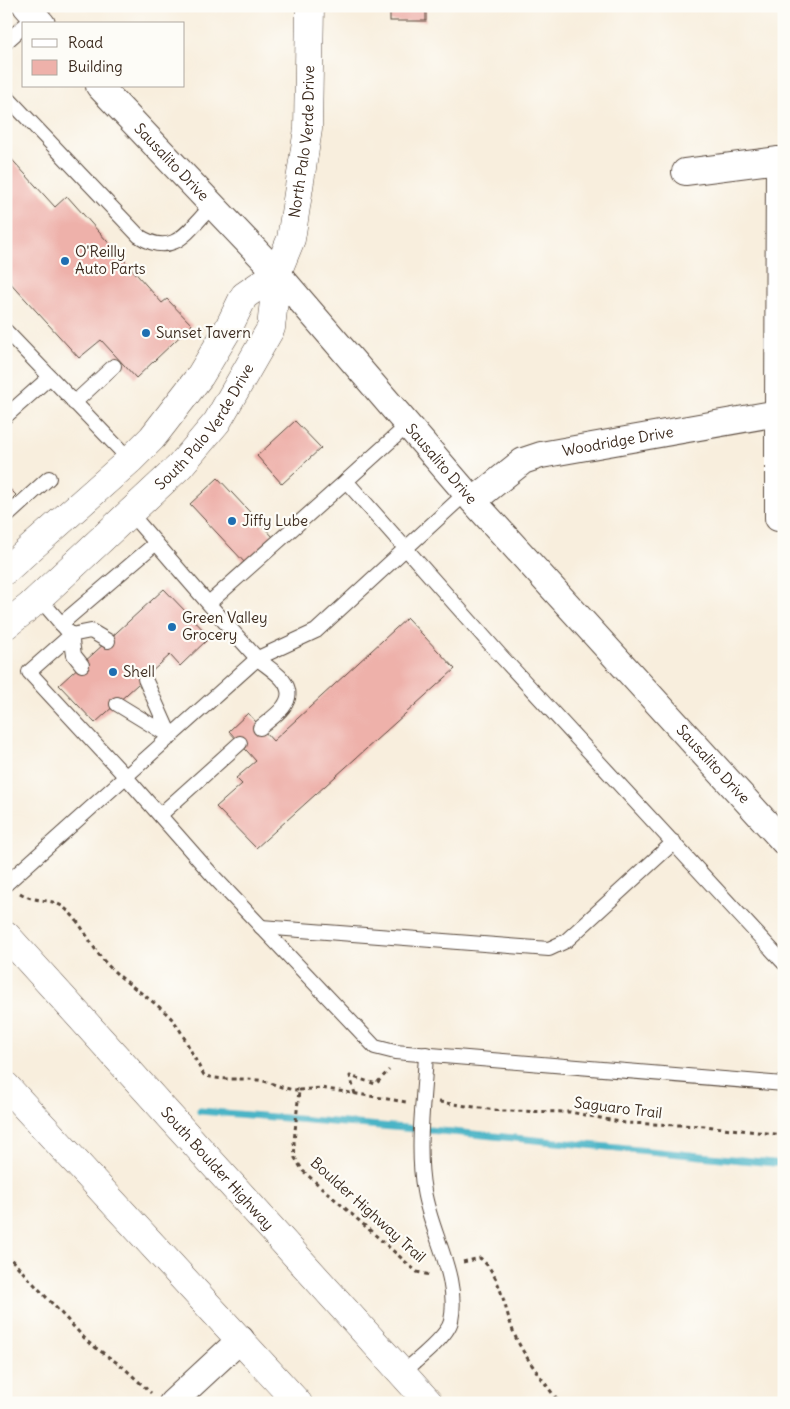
<svg xmlns="http://www.w3.org/2000/svg" width="790" height="1409" font-family="Delius,sans-serif">
  <style>
    .lines { fill: none; stroke-linecap: round; stroke-linejoin: round }
    .stream { stroke: #49b4c6; stroke-width: 7 }
    .building { fill: #eeb1aa }
    .lane-casing { stroke: #57473b; stroke-width: 16 }
    .street-casing { stroke: #57473b; stroke-width: 28 }
    .secondary-casing { stroke: #57473b; stroke-width: 29 }
    .primary-casing { stroke: #57473b; stroke-width: 29 }
    .path { stroke: #57473b; stroke-width: 3; stroke-dasharray: 4 4; stroke-linecap: butt }
    .lane { stroke: #fff; stroke-width: 14 }
    .street { stroke: #fff; stroke-width: 26 }
    .secondary { stroke: #fff; stroke-width: 28 }
    .primary { stroke: #fff; stroke-width: 28 }
    .poi-dot { fill: #1f6fb2; stroke: #fdfcf7; stroke-width: 2 }
    .labels { text-anchor: middle; stroke-width: 4.5; stroke-linejoin: round; paint-order: stroke }
    .street-label { font-size: 15px; fill: #3b2a1e; stroke: #fdfcf7 }
    .poi-label { font-size: 15px; fill: #3b2a1e; stroke: #fdfcf7; text-anchor: start }
  </style>
  <rect width="100%" height="100%" fill="#fdfcf7"/>
  <filter id="ink" filterUnits="userSpaceOnUse"><feTurbulence type="fractalNoise" baseFrequency=".02" numOctaves="2"/><feDisplacementMap in="SourceGraphic" scale="10" xChannelSelector="R" yChannelSelector="G"/><feConvolveMatrix kernelMatrix="1 2 1 2 8 2 1 2 1" color-interpolation-filters="sRGB"/></filter>
  <filter id="wash" filterUnits="userSpaceOnUse"><feTurbulence type="fractalNoise" baseFrequency=".0096" numOctaves="4" result="noise"/><feDisplacementMap in="SourceGraphic" scale="20" xChannelSelector="R" yChannelSelector="G"/><feGaussianBlur stdDeviation="1.12" result="paint"/><feColorMatrix in="noise" values="0 0 0 0 0 0 0 0 0 0 0 0 0 0 0 0 0 1.4 0 .05"/><feComposite in="paint" operator="in"/></filter>
  <g filter="url(#wash)">
    <rect width="100%" height="100%" fill="#f8eedd"/>
    <g class="lines">
      <path class="stream" d="M 200,1111 L 452,1132 L 784,1164"/>
    </g>
    <g id="blocks">
      <g class="building">
        <rect x="390" y="6" width="36" height="15"/>
        <path d="M 6,153 L 55,207 L 67,196 L 162,303 L 167,299 L 192,325 L 136,378 L 101,340 L 79,358 L 6,278 Z"/>
        <path d="M 295,421 L 321,448 L 282,484 L 257,456 Z"/>
        <path d="M 218,478 L 274,538 L 246,564 L 190,504 Z"/>
        <path d="M 6,485 L 16,495 L 6,505 Z"/>
        <path d="M 164,589 L 210,637 L 180,666 L 170,655 L 95,723 L 59,685 Z"/>
        <path d="M 407,618 L 455,669 L 256,848 L 216,807 L 242,784 L 236,778 L 256,761 L 229,731 L 248,713 L 273,741 Z"/>
      </g>
    </g>
  </g>
  <g filter="url(#ink)">
    <use href="#blocks" fill-opacity="0" stroke="#57473b" stroke-width="1"/>
    <g class="lines">
      <g class="lane-casing">
        <g id="lane">
          <path d="M 6,42 L 24,26"/>
          <path d="M 6,96 L 139,236 C 174,259 188,230 212,206"/>
          <path d="M 6,331 L 130,460"/>
          <path d="M 74,403 L 114,366"/>
          <path d="M 6,416 L 50,377"/>
          <path d="M 408,425 L 346,481 L 500,655 L 784,963"/>
          <path d="M 130,513 C 172,561 213,610 256,657 C 265,666 285,676 288,690 C 292,706 271,718 260,728"/>
          <path d="M 6,517 L 49,478"/>
          <path d="M 39,598 L 71,635 L 29,672 L 126,777 L 214,877 L 375,1047 L 395,1052 L 784,1084"/>
          <path d="M 209,603 L 346,481"/>
          <path d="M 61,624 L 156,543"/>
          <path d="M 82,665 L 74,655 L 71,635 L 91,631 L 108,641"/>
          <path d="M 117,704 L 171,737 L 145,679"/>
          <path d="M 160,815 L 240,743"/>
          <path d="M 6,884 L 258,658 L 316,631 L 466,493"/>
          <path d="M 261,927 L 549,949 L 566,941 L 674,842"/>
          <path d="M 402,1373 C 415,1362 448,1336 451,1321 C 460,1277 431,1234 424,1191 C 416,1147 424,1099 426,1054"/>
        </g>
      </g>
      <g class="street-casing">
        <g id="street">
          <path d="M 26,6 L 42,24"/>
          <path id="s1" d="M 99,86 L 277,273 L 473,501 L 784,842"/>
          <path d="M 685,172 L 779,160"/>
          <path d="M 778,413 L 778,518"/>
          <path id="s2" d="M 473,501 L 523,461 L 541,455 L 778,413 L 779,160 L 784,160"/>
          <path d="M 172,1403 L 241,1339"/>
        </g>
      </g>
      <g class="secondary-casing">
        <g id="secondary">
          <path d="M 6,570 L 130,460 L 152,438 L 200,376 L 227,331 L 244,296 L 277,273"/>
          <path id="s3" d="M 6,625 L 30,606 L 180,466 L 217,422 L 271,328 L 277,273 L 291,239 L 308,129 L 310,6"/>
        </g>
      </g>
      <g class="primary-casing">
        <g id="primary">
          <path id="s4" d="M 6,935 L 429,1403"/>
          <path d="M 6,1086 L 298,1403"/>
        </g>
      </g>
      <g class="path">
        <path d="M 20,893 C 36,903 47,898 60,905 C 79,917 87,939 100,956 C 119,981 150,996 172,1019 C 181,1028 195,1061 204,1075 C 222,1082 239,1077 258,1080 C 272,1082 284,1090 299,1090 L 294,1142 L 295,1158 L 303,1171 L 417,1272 L 430,1275"/>
        <path d="M 299,1090 L 321,1088 L 406,1102"/>
        <path d="M 355,1094 L 350,1076 L 376,1084 L 389,1070"/>
        <path d="M 439,1102 L 502,1111 L 570,1112 L 625,1123 L 705,1126 L 784,1135"/>
        <path d="M 6,1254 L 89,1343 L 123,1367 L 151,1393"/>
        <path d="M 463,1262 L 480,1258 C 503,1277 504,1312 516,1338 C 527,1361 545,1382 559,1403"/>
      </g>
      <use href="#lane" class="lane"/>
      <use href="#street" class="street"/>
      <use href="#secondary" class="secondary"/>
      <use href="#primary" class="primary"/>
    </g>
  </g>
  <g class="poi-dot">
    <circle cx="65" cy="261" r="5"/>
    <circle cx="146" cy="333" r="5"/>
    <circle cx="232" cy="521" r="5"/>
    <circle cx="172" cy="627" r="5"/>
    <circle cx="113" cy="672" r="5"/>
  </g>
  <g class="labels">
    <g class="street-label">
      <text dy="5" stroke="none"><textPath href="#s3" startOffset="592">North Palo Verde Drive</textPath></text>
      <text dy="5" stroke="none"><textPath href="#s1" startOffset="105">Sausalito Drive</textPath></text>
      <text dy="5" stroke="none"><textPath href="#s3" startOffset="282">South Palo Verde Drive</textPath></text>
      <text dy="5" stroke="none"><textPath href="#s2" startOffset="161">Woodridge Drive</textPath></text>
      <text dy="5" stroke="none"><textPath href="#s1" startOffset="510">Sausalito Drive</textPath></text>
      <text dy="5" stroke="none"><textPath href="#s1" startOffset="915">Sausalito Drive</textPath></text>
      <text transform="translate(618 1108) rotate(7)" y="5">Saguaro Trail</text>
      <text dy="5" stroke="none"><textPath href="#s4" startOffset="315">South Boulder Highway</textPath></text>
      <text transform="translate(368 1210) rotate(42)" y="5">Boulder Highway Trail</text>
    </g>
    <g class="poi-label">
      <text x="75" y="257">O'Reilly<tspan x="75" dy="17">Auto Parts</tspan></text>
      <text x="156" y="338">Sunset Tavern</text>
      <text x="242" y="526">Jiffy Lube</text>
      <text x="182" y="623">Green Valley<tspan x="182" dy="17">Grocery</tspan></text>
      <text x="123" y="677">Shell</text>
    </g>
  </g>
  <rect width="790" height="1409" fill="none" stroke="#fdfcf7" stroke-width="25"/>
  <rect x="22" y="22" width="162" height="65" fill="#fdfcf7" stroke="#afa8a0"/>
  <rect x="32" y="39" width="25" height="8" fill="#ffffff" stroke="#afa8a0"/>
  <text x="68" y="48" font-size="15" fill="#3b2a1e">Road</text>
  <rect x="32" y="60" width="25" height="15" fill="#eeb1aa" stroke="#afa8a0"/>
  <text x="68" y="72" font-size="15" fill="#3b2a1e">Building</text>
</svg>
